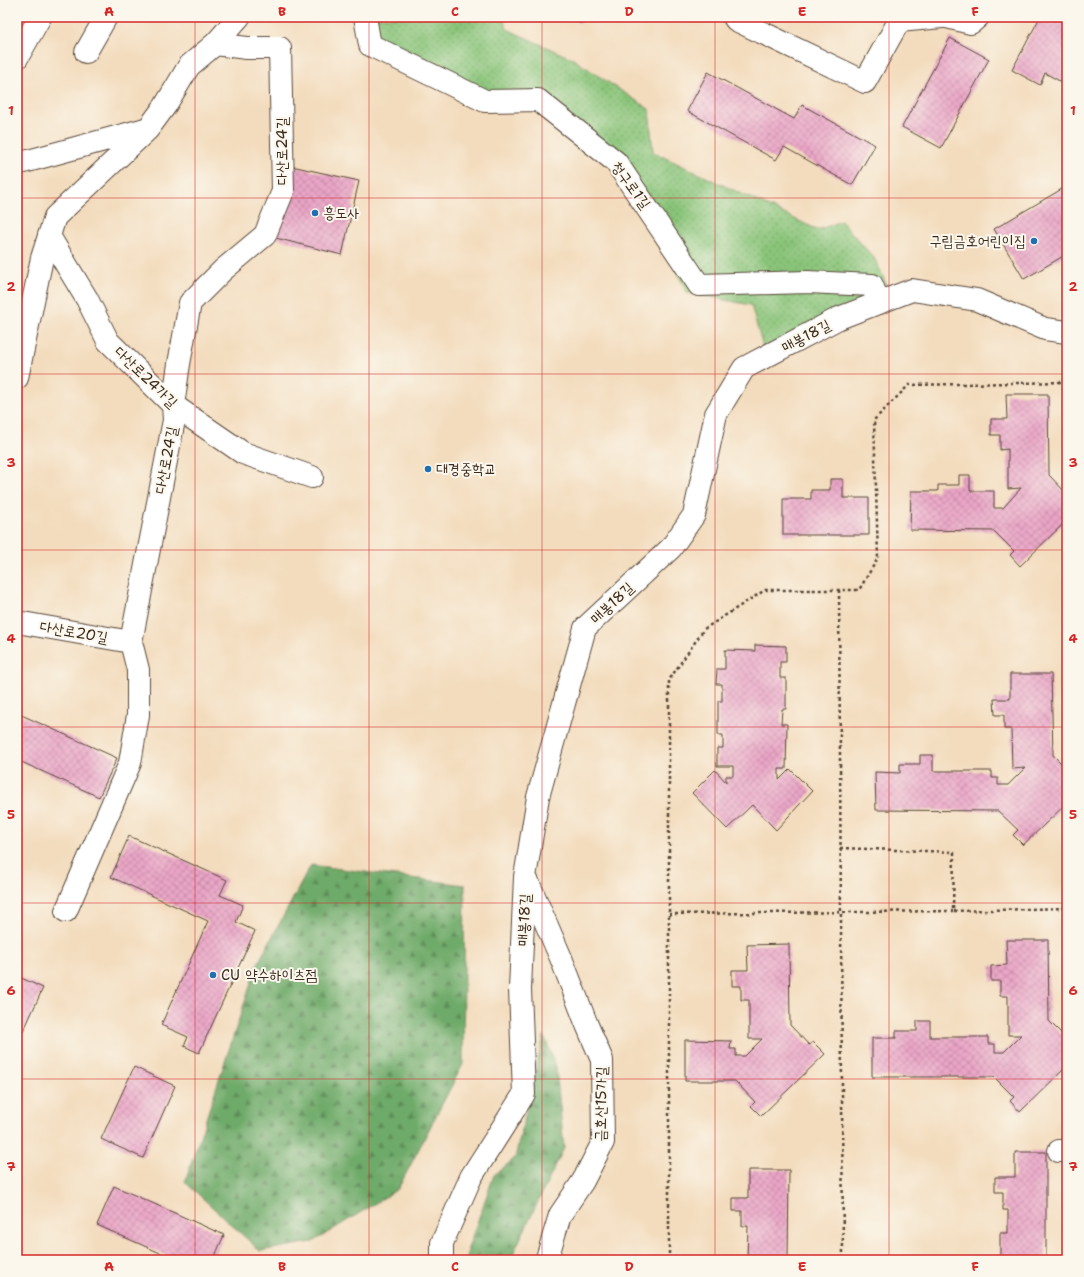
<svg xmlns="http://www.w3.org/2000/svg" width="1084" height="1277" font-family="'Shantell Sans','Poor Story',sans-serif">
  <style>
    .grass { fill: url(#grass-dots); stroke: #62774c }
    .forest { fill: url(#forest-firs); stroke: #546a44 }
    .building { fill: url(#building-cross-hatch) }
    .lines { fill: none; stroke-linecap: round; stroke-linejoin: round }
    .minor-casing { stroke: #574536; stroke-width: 24 }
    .path { stroke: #574536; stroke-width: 2.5; stroke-dasharray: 3 3; stroke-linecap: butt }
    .minor { stroke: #fff; stroke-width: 22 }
    .grid { fill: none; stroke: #d62828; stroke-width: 1; stroke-opacity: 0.55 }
    .poi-dot { fill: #1f6fb2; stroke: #fbf7ec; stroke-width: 1.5 }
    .labels { text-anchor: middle; stroke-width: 4; stroke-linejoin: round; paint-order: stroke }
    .street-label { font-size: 15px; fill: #3b2a1e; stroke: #fbf7ec }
    .poi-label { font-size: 15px; fill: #3b2a1e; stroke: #fbf7ec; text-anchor: start }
    .neatline { fill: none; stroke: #d62828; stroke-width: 1.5 }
    .grid-label { font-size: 13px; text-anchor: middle; font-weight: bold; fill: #d62828 }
  </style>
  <defs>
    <pattern id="grass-dots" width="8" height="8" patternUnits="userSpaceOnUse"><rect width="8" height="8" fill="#89c479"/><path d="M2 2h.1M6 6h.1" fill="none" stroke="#719f63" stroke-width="1.8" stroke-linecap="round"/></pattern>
    <pattern id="forest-firs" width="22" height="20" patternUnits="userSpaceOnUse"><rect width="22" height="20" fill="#6eaa69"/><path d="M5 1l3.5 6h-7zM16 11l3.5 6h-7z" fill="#5c8b56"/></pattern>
    <pattern id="building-cross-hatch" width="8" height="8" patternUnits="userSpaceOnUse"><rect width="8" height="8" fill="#eba6c7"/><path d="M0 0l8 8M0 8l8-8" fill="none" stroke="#c087a1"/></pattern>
  </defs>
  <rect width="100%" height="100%" fill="#fbf7ec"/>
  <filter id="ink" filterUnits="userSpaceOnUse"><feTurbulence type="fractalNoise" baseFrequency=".025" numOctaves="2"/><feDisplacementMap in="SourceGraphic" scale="8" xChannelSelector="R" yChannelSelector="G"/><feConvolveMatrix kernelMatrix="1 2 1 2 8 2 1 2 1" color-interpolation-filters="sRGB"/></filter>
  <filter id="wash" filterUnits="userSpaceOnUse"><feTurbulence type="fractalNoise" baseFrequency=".012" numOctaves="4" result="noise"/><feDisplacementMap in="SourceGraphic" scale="16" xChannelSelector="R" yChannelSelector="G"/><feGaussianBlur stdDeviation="0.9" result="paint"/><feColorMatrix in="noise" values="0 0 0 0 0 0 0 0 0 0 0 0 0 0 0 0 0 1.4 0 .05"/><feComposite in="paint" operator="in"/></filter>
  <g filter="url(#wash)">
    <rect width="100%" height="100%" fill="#f3dcbd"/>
    <path class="grass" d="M 374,17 L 503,17 L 507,29 L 573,59 L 649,109 L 653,152 L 818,230 L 841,221 L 874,258 L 891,293 L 764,351 L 751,305 L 687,293 L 622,156 L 537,92 L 487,96 L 378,42 Z"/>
    <g class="forest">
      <path d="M 311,865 L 465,885 L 463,1064 L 398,1189 L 313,1242 L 260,1251 L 185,1182 L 257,965 Z"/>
      <path d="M 544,1035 L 556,1067 L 564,1148 L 510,1260 L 467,1260 L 468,1248 L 494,1175 L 515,1158 Z"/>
    </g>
    <g id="blocks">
      <g class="building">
        <path d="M 568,17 L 584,17 L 580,23 Z"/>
        <path d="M 1040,17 L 1067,17 L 1067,85 L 1045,73 L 1040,85 L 1012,70 Z"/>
        <path d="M 950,38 L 989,59 L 941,148 L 902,127 Z"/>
        <path d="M 708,72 L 794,119 L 802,105 L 875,145 L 852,185 L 784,147 L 776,160 L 687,111 Z"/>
        <path d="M 287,165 L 359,181 L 342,255 L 268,236 Z"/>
        <path d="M 1067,186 L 1067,254 L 1024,279 L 994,229 Z"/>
        <path d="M 1006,394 L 1048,394 L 1049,475 L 1067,494 L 1067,520 L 1020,566 L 1010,555 L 1014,551 L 994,531 L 910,530 L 911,491 L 938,491 L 938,485 L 959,485 L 959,475 L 970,475 L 970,491 L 994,491 L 994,508 L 1003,508 L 1021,488 L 1008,489 L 1008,449 L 1000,450 L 1000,435 L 991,435 L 991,419 L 1007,419 Z"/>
        <path d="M 830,479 L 843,479 L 843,498 L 869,498 L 869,535 L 783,535 L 783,499 L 811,499 L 811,490 L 830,490 Z"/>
        <path d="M 755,645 L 786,646 L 786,662 L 780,662 L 780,678 L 786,678 L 786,709 L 782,709 L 781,724 L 787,724 L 786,769 L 779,769 L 779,780 L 790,769 L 812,791 L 776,830 L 752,805 L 727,829 L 692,793 L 715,770 L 726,782 L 726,776 L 733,776 L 733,766 L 717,766 L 717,748 L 723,748 L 723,735 L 718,735 L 718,701 L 722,701 L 722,684 L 716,684 L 717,669 L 725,669 L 725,650 L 755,651 Z"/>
        <path d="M 1010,674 L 1051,674 L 1053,755 L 1067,769 L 1067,803 L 1023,845 L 1013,835 L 1018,830 L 998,811 L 876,810 L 875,772 L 900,773 L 900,764 L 920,764 L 920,755 L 933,755 L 933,771 L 992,771 L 992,778 L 998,778 L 998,785 L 1008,785 L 1025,768 L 1012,769 L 1011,729 L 1004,729 L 1004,715 L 995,715 L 994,699 L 1010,699 Z"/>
        <path d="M 17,713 L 117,758 L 99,797 L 17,760 Z"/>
        <path d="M 129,836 L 227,880 L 220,895 L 243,905 L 236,922 L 255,931 L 199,1053 L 184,1046 L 188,1037 L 161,1025 L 208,921 L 111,877 Z"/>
        <path d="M 1006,940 L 1048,940 L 1049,1021 L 1067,1039 L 1067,1066 L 1020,1112 L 1010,1101 L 1014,1097 L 994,1077 L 872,1077 L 872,1038 L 896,1038 L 896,1031 L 917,1031 L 917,1021 L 930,1021 L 930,1037 L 988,1037 L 988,1044 L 995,1044 L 995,1052 L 1004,1052 L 1021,1035 L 1008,1035 L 1008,996 L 1000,996 L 1000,981 L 991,981 L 991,966 L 1007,965 Z"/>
        <path d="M 789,944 L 790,1025 L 809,1045 L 813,1042 L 825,1054 L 761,1116 L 751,1106 L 755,1102 L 735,1081 L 685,1081 L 685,1040 L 731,1041 L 730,1049 L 736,1049 L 736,1056 L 745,1056 L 762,1039 L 749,1039 L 749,1000 L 741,1000 L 741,986 L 732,986 L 732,970 L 748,970 L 747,945 Z"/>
        <path d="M 17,976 L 43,988 L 23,1032 L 17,1029 Z"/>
        <path d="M 134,1067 L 175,1086 L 143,1158 L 101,1139 Z"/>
        <path d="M 1015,1152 L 1046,1152 L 1046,1260 L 1000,1260 L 1000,1233 L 1008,1233 L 1008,1210 L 1003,1210 L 1003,1192 L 995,1192 L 995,1177 L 1015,1177 Z"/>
        <path d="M 748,1170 L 789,1170 L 788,1260 L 747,1260 L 748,1226 L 742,1226 L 742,1211 L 733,1211 L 733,1198 L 748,1198 Z"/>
        <path d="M 114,1186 L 224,1235 L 215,1256 L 225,1260 L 176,1260 L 97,1225 Z"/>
      </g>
    </g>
  </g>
  <g filter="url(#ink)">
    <use href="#blocks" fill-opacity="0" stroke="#574536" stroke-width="1"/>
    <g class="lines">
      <g class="minor-casing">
        <g id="minor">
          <path d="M 365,17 L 370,45 L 485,101 L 538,100 L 616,162 L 699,285 L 807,282 L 872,285 L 879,303"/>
          <path d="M 734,17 L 736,20 L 865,82 L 899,21 L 942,17"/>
          <path d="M 947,17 L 971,23 L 978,17"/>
          <path d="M 215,44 L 239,17"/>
          <path d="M 86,52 L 106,17"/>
          <path d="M 17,58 L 40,17"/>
          <path d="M 17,164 L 145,129"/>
          <path d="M 49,236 L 87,299 L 108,341 L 173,405 L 243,453 L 312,477"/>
          <path d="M 17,378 L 42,258 L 55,217 L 148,129 L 165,106 L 189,66 L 215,44 L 247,48 L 280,48 L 283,191 L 265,235 L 223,270 L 190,303 L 179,364 L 173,405 L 174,420 L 131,642 L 138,670 L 138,715 L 130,763 L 66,911"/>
          <path d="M 17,622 L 131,642"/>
          <path d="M 528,882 L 561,958 L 587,1025 L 602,1060 L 603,1142 L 583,1181 L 560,1215 L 548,1255 L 550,1260"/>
          <path d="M 1059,1151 L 1067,1151"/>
          <path d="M 442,1260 L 442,1243 L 471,1177 L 524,1094 L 520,989 L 525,877 L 538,797 L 585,628 L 671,548 L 694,515 L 716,414 L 744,368 L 839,318 L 912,290 L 977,300 L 1045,329 L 1067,332"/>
        </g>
      </g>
      <g class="path">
        <path d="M 839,590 L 843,1260"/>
        <path d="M 840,848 L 954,852 L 953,911 L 1067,908"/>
        <path d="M 669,914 L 953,911"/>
        <path d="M 669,1260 L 669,680 L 704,629 L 765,590 L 859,590 L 878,558 L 874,420 L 909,385 L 1067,382"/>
      </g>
      <use href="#minor" class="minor"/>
    </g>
  </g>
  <path class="grid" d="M 195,17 L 195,1260M 369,17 L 369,1260M 542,17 L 542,1260M 715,17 L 715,1260M 889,17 L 889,1260M 17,198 L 1067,198M 17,374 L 1067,374M 17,550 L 1067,550M 17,727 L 1067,727M 17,903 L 1067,903M 17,1079 L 1067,1079"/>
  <g class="poi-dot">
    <circle cx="315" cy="213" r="4"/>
    <circle cx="1034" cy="241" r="4"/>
    <circle cx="428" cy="469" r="4"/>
    <circle cx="213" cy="975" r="4"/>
  </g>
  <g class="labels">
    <g class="street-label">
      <text transform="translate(282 151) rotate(-90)" y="5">다산로24길</text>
      <text transform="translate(631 185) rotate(54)" y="5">청구로1길</text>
      <text transform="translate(806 336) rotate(-28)" y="5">매봉18길</text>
      <text transform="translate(146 377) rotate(44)" y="5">다산로24가길</text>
      <text transform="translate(166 460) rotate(-79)" y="5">다산로24길</text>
      <text transform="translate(612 603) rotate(-43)" y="5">매봉18길</text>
      <text transform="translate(74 632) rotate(10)" y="5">다산로20길</text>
      <text transform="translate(524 920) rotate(-87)" y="5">매봉18길</text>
      <text transform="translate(601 1104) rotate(-89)" y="5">금호산15가길</text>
    </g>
    <g class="poi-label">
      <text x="323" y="218">흥도사</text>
      <text x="1026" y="246" text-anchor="end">구립금호어린이집</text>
      <text x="436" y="474">대경중학교</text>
      <text x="221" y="980">CU 약수하이츠점</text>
    </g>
  </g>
  <rect width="1084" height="1277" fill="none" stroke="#fbf7ec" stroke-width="44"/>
  <rect x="22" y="22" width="1040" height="1233" class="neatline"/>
  <g class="grid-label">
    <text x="109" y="16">A</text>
    <text x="282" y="16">B</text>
    <text x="455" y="16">C</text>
    <text x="629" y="16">D</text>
    <text x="802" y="16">E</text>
    <text x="975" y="16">F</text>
    <text x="11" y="115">1</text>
    <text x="1073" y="115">1</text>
    <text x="11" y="291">2</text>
    <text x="1073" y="291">2</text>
    <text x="11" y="467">3</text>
    <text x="1073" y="467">3</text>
    <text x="11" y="643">4</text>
    <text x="1073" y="643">4</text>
    <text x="11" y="819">5</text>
    <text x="1073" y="819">5</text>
    <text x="11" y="995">6</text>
    <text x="1073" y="995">6</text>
    <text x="11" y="1171">7</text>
    <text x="1073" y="1171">7</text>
    <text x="109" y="1271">A</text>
    <text x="282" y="1271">B</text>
    <text x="455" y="1271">C</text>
    <text x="629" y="1271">D</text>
    <text x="802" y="1271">E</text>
    <text x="975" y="1271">F</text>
  </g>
</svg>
